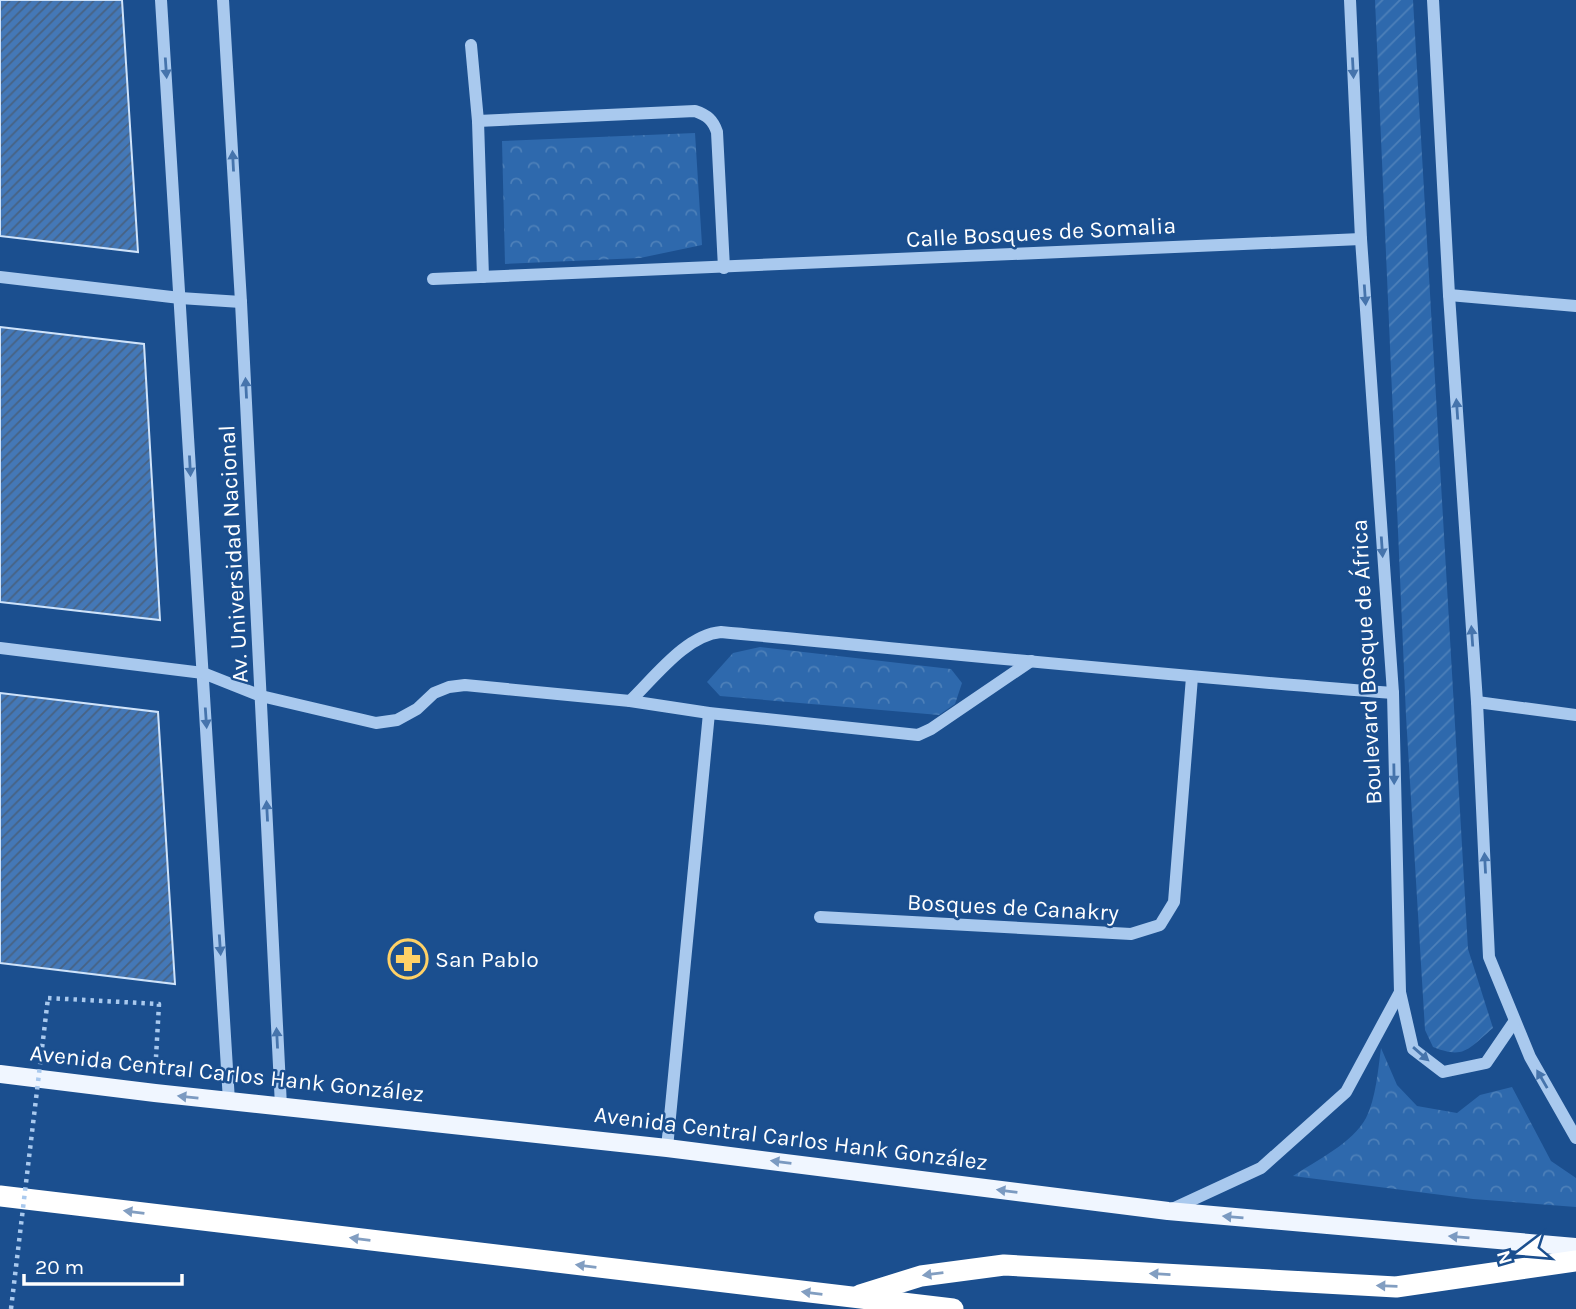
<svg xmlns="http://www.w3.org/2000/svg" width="1576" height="1309" font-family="Karla,sans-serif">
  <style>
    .park { fill: url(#park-crowns) }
    .garden { fill: url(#garden-furrows) }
    .building { fill: url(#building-hatch); stroke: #cfe3fa; stroke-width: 2 }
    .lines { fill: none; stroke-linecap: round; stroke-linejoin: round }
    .path { stroke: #a9c9ee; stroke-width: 4.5; stroke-dasharray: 3.5 5; stroke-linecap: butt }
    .minor { stroke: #a9c9ee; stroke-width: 12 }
    .major { stroke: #f0f6ff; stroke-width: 18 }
    .highway { stroke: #fff; stroke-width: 21 }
    .path-bridge { stroke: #a9c9ee; stroke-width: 4.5; stroke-dasharray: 3.5 5; stroke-linecap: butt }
    .oneway { fill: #4674ac }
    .oneway2 { fill: #7b9ac1 }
    .oneway3 { fill: #829ec1 }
    .labels { text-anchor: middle; stroke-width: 5; stroke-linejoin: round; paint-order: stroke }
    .street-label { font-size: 23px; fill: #fff; stroke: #1b4f8f }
    .poi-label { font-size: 23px; fill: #fff; stroke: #1b4f8f; text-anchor: start }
  </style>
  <defs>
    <pattern id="park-crowns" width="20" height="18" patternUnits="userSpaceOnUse" patternTransform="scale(1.75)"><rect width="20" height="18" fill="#2e69ad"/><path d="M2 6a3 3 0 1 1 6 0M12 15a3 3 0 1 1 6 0" fill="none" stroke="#4d80b9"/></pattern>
    <pattern id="garden-furrows" width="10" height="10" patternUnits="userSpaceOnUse" patternTransform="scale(1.75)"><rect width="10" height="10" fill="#2e69ad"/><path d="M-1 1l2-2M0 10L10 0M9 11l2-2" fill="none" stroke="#4d80b9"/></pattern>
    <pattern id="building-hatch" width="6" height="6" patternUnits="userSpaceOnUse" patternTransform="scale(1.75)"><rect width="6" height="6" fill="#4478b7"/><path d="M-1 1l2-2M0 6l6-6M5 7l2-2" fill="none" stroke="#486282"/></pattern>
  </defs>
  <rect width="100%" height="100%" fill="#1b4f8f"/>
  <g class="park">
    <path d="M 695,133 L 702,245 L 640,258 L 505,264 L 502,141 Z"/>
    <path d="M 760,647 L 951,669 L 962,683 L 955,704 L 939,715 L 720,696 L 707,682 L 733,653 Z"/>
    <path d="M 1381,1048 L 1397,1085 L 1417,1106 L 1457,1113 L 1480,1095 L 1512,1087 L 1551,1161 L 1576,1178 L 1576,1207 L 1473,1199 L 1293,1176 C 1315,1161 1353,1143 1366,1118 C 1376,1098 1378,1070 1381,1048 Z"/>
  </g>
  <path class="garden" d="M 1375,0 L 1413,0 L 1468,949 L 1493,1028 C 1469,1048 1465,1060 1433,1047 L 1425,1030 L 1406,716 Z"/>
  <g class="building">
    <path d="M 0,0 L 122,0 L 138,252 L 0,236 Z"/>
    <path d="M 0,327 L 144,344 L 160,620 L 0,602 Z"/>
    <path d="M 0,693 L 158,712 L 175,984 L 0,963 Z"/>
  </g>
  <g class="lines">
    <path class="path" d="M 48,998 L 159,1004 L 156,1057"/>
    <g class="minor">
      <path d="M 161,0 L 229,1101"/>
      <path d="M 223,0 L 241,302 L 281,1106"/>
      <path d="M 1433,0 L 1449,295 L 1477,702 L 1489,957 L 1530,1057 L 1576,1138"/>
      <path d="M 471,45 L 478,121 L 483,277"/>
      <path d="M 478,121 L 695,111 C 707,115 713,120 717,132 L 724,268"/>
      <path d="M 0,277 L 180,298 L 241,302"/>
      <path d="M 433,279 L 1361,239"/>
      <path d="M 1449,295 L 1576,306"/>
      <path d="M 0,648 L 203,673 L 261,696 L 376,723 L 397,720 L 417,709 L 434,693 L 449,687 L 465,685 L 630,701 L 709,713 L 918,735 L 931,729 L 1031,661"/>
      <path d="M 630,701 C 655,677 686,635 721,632 C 945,653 1168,676 1393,693"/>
      <path d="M 1477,702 L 1576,715"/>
      <path d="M 820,917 L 1131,934 L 1160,925 L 1174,902 L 1192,677"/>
      <path d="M 1400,992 L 1413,1049 L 1443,1072 L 1486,1063 L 1514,1022"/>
      <path d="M 667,1148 L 709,713"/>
      <path d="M 1168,1211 L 1261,1168 L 1346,1092 L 1400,992 L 1393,693 L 1361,239 L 1350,0"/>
    </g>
    <path class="major" d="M 0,1074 L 155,1093 L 667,1148 L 1168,1211 L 1576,1247"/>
    <g class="highway">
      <path d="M 0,1196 L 953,1309"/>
      <path d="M 860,1295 L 921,1276 L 1004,1265 L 1396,1287 L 1576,1261"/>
    </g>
    <path class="path-bridge" d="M 11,1309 L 48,998"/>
  </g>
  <defs><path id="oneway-solid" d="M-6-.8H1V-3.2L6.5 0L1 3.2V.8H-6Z" transform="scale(1.75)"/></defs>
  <g class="oneway">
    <use href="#oneway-solid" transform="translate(166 68) rotate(86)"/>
    <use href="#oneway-solid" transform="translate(1353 68) rotate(87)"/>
    <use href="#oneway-solid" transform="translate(233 161) rotate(-93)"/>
    <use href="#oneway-solid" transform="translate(1365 295) rotate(86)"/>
    <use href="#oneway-solid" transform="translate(246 388) rotate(-93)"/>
    <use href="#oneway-solid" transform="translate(1457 409) rotate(-94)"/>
    <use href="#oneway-solid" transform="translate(190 466) rotate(87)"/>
    <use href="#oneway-solid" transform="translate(1382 547) rotate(86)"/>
    <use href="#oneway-solid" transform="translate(1472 636) rotate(-94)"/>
    <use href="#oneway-solid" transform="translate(206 718) rotate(86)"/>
    <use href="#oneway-solid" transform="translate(1394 774) rotate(89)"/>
    <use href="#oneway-solid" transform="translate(267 811) rotate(-93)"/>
    <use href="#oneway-solid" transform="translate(1485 863) rotate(-93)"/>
    <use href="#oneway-solid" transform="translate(220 945) rotate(86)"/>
    <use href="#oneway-solid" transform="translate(277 1038) rotate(-93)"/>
    <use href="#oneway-solid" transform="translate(1421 1054) rotate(41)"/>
    <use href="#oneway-solid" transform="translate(1542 1079) rotate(-120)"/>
  </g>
  <g class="oneway2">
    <use href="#oneway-solid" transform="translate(188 1097) rotate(-174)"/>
    <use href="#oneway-solid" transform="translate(781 1162) rotate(-173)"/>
    <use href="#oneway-solid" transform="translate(1007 1191) rotate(-173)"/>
    <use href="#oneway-solid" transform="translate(1233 1217) rotate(-175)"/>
    <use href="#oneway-solid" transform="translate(1459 1237) rotate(-175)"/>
  </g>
  <g class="oneway3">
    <use href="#oneway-solid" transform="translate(134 1212) rotate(-173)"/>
    <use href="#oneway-solid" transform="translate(360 1239) rotate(-173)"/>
    <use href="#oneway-solid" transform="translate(586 1266) rotate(-173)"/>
    <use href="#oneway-solid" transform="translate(933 1274) rotate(173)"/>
    <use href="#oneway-solid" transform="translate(1160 1274) rotate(-177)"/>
    <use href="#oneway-solid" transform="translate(1387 1286) rotate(-178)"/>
    <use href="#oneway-solid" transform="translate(812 1293) rotate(-173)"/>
  </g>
  <defs>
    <g id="pharmacy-ring" transform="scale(2.0125)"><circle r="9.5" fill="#1b4f8f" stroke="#ffd166" stroke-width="1.5"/><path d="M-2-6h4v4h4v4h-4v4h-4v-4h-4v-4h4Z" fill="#ffd166"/></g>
  </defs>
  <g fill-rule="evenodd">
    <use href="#pharmacy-ring" x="408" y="959"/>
  </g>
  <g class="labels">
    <g class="street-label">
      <text transform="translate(1041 232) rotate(-3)" y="8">Calle Bosques de Somalia</text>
      <text transform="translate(233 554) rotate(-93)" y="8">Av. Universidad Nacional</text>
      <text transform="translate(1366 662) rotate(-93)" y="8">Boulevard Bosque de África</text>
      <text transform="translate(1013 907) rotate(3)" y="8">Bosques de Canakry</text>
      <text transform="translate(227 1073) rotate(6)" y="8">Avenida Central Carlos Hank González</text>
      <text transform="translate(791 1138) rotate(7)" y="8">Avenida Central Carlos Hank González</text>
    </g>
    <g class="poi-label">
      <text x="435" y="967">San Pablo</text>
    </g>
  </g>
  <g transform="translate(1520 1253) rotate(254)" stroke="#1b4f8f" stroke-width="5" paint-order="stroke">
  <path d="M0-5L12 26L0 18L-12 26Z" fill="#ffffff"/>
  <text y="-10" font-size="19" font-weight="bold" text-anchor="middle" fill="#ffffff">N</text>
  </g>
  <path d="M24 1274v10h158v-10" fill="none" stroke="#ffffff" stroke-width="3.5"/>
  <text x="35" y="1274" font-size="21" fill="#ffffff" stroke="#1b4f8f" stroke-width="5" paint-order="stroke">20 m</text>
</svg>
